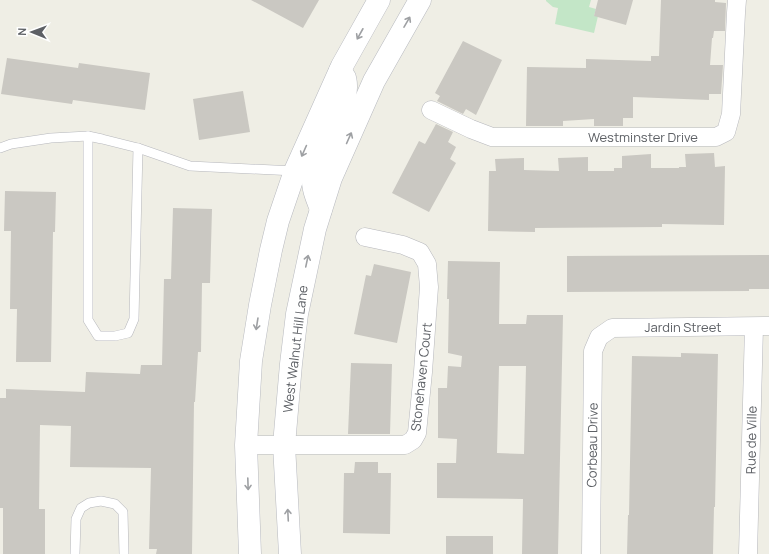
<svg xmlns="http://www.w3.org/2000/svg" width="769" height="554" font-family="Manrope,sans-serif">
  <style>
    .green { fill: #c3e6c7 }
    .building { fill: #cac8c2; fill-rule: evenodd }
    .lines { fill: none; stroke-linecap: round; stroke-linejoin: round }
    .lane-casing { stroke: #b6b7bc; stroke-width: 10 }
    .street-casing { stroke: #b6b7bc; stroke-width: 19 }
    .secondary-casing { stroke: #b7b9bf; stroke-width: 23 }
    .lane { stroke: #fff; stroke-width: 9 }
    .street { stroke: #fff; stroke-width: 18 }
    .secondary { stroke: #fff; stroke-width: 22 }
    .oneway { stroke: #9ea0a3 }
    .labels { text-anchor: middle; stroke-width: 4; stroke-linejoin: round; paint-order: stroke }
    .street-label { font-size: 13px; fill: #5d6065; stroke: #fff }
  </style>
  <rect width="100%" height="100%" fill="#efeee5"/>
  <path class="green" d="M 546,0 L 591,0 L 589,7 L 596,9 L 594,16 L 598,16 L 594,33 L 555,24 L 558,8 L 553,7 L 546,1 Z"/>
  <g class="building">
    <path d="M 251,0 L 319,0 L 303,28 Z"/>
    <path d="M 598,0 L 633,0 L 626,25 L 594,16 Z"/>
    <path d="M 661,0 L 715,0 L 715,2 L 726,3 L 725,31 L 714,31 L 713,38 L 712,38 L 710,65 L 723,65 L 721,94 L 709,94 L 709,100 L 633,97 L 633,118 L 623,118 L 623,126 L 594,126 L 594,119 L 563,121 L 563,126 L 526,126 L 527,67 L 586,68 L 586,59 L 651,61 L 651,56 L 659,56 Z"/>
    <path d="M 463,41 L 502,60 L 476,115 L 466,109 L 463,114 L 437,101 L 440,96 L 435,93 Z"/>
    <path d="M 7,58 L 78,68 L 79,63 L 150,73 L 145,110 L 73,100 L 72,104 L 1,94 Z"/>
    <path d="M 243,91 L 250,132 L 199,140 L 193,99 Z"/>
    <path d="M 436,124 L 453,132 L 448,142 L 456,147 L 450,159 L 456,163 L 429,212 L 392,193 L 419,141 L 425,144 Z"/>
    <path d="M 714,153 L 715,167 L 725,166 L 724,225 L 662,224 L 662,227 L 535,228 L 535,232 L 488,231 L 489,171 L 496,171 L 495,159 L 524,158 L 524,170 L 559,171 L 558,158 L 588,157 L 588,171 L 614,171 L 614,168 L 622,168 L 622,156 L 651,154 L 651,168 L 679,168 L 679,167 L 686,167 L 685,154 Z"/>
    <path d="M 5,191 L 56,192 L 55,232 L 53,232 L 51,362 L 16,362 L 17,309 L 10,309 L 11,231 L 4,231 Z"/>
    <path d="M 173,208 L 212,209 L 210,283 L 202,283 L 201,352 L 198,352 L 195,402 L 194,402 L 192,554 L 156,554 L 157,549 L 149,549 L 151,468 L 70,467 L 71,426 L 40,425 L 39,509 L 45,509 L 45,554 L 3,554 L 3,508 L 0,508 L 0,398 L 6,398 L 6,389 L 85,392 L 86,372 L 140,374 L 141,365 L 162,365 L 164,279 L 171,279 Z"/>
    <path d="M 769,255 L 769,289 L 749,289 L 749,291 L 567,292 L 567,256 Z"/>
    <path d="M 448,261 L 500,262 L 499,324 L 526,324 L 527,315 L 563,315 L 558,554 L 522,554 L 523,499 L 437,498 L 437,463 L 456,463 L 457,439 L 438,438 L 438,388 L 447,388 L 448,366 L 461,367 L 462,356 L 448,353 L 449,299 L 447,299 ZM 499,366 L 526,366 L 524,454 L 497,453 Z"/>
    <path d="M 374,264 L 411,272 L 397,343 L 354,334 L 366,275 L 371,276 Z"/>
    <path d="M 681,353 L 718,354 L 715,507 L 714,507 L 713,554 L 627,554 L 628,515 L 629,515 L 632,356 L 681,357 Z"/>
    <path d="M 351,363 L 392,364 L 390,434 L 348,434 Z"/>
    <path d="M 355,462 L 378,462 L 378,473 L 391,473 L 390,534 L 343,533 L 344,473 L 354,473 Z"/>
    <rect x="446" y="536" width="47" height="18"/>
  </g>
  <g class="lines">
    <g class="lane-casing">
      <g id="lane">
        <path d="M 88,136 L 88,320 L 98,336 L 115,336 L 128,333 L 134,319 L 138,148"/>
        <path d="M 0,148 L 11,144 L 51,138 L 88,136 L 102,139 L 138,148 L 190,166 L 295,171"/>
        <path d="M 75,554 L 76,519 L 81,508 L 89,503 L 101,501 L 115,504 L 123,512 L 124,554"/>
      </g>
    </g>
    <g class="street-casing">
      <g id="street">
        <path d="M 431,110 L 471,129 L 492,137 L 716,137 L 726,132 L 731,114 L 736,13 L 737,0"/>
        <path d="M 246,445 L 405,445 L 413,440 L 417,433 L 423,372 L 429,287 L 427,264 L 420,252 L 403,245 L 365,237"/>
        <path d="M 591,554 L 593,351 L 599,337 L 612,328 L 769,326"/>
        <path d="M 748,554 L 754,327"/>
      </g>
    </g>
    <g class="secondary-casing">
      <g id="secondary">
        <path d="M 321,209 C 317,199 312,188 313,177 C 315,164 323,151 328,140 C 336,126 350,94 345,78 C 344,76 342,73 340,71"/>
        <path d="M 250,554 L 246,445 L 251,361 L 260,305 L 271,250 L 278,221 L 295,171 L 342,66 L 379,0"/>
        <path d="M 290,554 L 284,445 L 291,364 L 297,314 L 315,229 L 331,178 L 374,81 L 420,0"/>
      </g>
    </g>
    <use href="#lane" class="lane"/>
    <use href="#street" class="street"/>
    <use href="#secondary" class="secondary"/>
  </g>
  <defs><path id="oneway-shaft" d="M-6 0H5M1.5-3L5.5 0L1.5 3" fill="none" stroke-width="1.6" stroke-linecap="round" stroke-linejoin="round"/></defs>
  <g class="oneway">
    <use href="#oneway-shaft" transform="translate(407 22) rotate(-60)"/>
    <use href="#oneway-shaft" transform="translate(360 34) rotate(119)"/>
    <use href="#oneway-shaft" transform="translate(349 138) rotate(-66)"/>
    <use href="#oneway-shaft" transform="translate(304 151) rotate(114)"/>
    <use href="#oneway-shaft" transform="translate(307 261) rotate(-78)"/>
    <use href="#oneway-shaft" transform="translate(257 324) rotate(99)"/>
    <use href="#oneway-shaft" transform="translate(248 484) rotate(88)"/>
    <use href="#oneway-shaft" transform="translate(288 515) rotate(-93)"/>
  </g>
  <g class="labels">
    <g class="street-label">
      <text x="643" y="142">Westminster Drive</text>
      <text x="683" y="332">Jardin Street</text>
      <text transform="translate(295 349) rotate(-83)" y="5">West Walnut Hill Lane</text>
      <text transform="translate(421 377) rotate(-84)" y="5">Stonehaven Court</text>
      <text transform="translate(751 440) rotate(-89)" y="5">Rue de Ville</text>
      <text transform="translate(592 445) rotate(-89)" y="5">Corbeau Drive</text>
    </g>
  </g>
  <g transform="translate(32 32) rotate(271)" stroke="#ffffff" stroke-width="3" paint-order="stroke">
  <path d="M0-3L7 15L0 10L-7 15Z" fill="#5d6065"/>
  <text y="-6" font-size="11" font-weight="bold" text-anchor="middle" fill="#5d6065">N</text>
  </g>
</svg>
